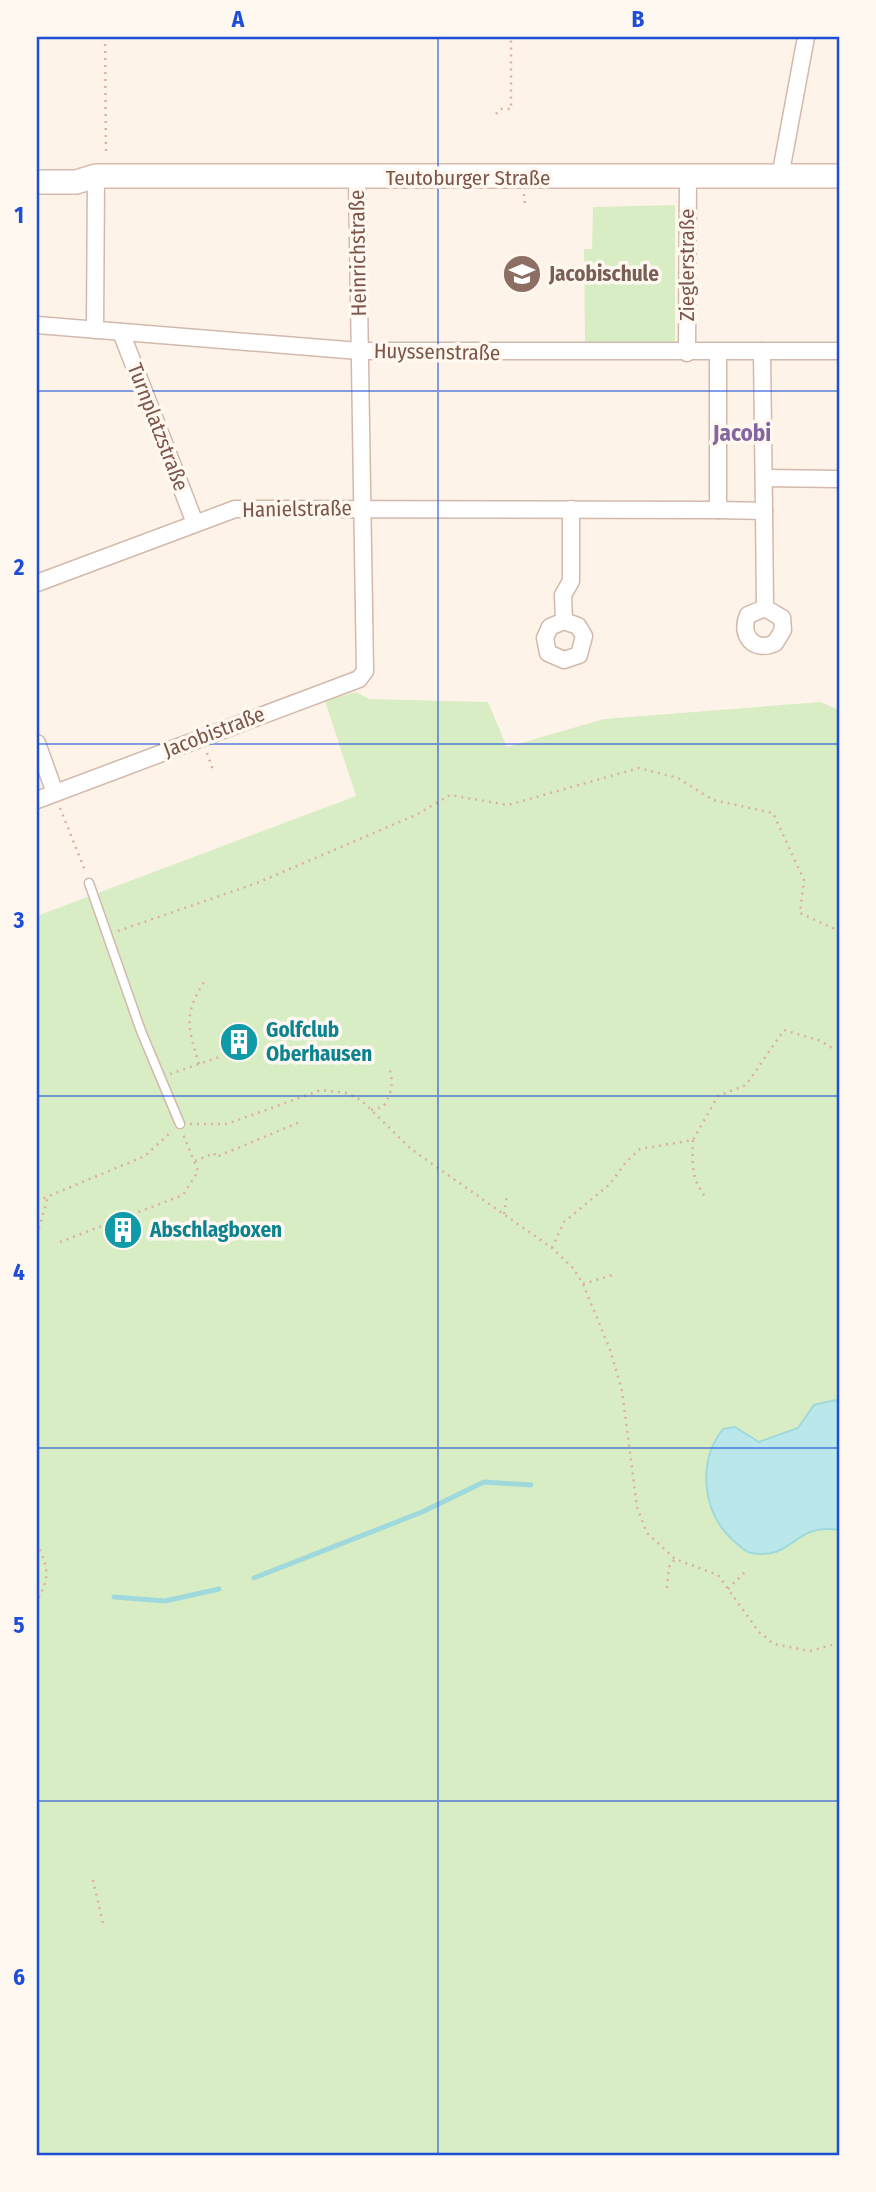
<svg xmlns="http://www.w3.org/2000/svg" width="876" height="2192" font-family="'Fira Sans Condensed',sans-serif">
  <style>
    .green { fill: #d9edc5 }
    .water { fill: #bae8ea; stroke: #a0d9dc; stroke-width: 2 }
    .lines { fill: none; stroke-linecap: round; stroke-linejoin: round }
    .stream { stroke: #a0d9dc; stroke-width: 5 }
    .lane-casing { stroke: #d2b9ac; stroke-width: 11 }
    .street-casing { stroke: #d2b9ac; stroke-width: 19 }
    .secondary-casing { stroke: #d7bbac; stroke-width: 26 }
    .path { stroke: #dbb1a0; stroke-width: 2.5; stroke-dasharray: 2 5; stroke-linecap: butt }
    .lane { stroke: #fff; stroke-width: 8 }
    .street { stroke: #fff; stroke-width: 16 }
    .secondary { stroke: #fff; stroke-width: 23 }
    .grid { fill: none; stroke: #1d4ed8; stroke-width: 2; stroke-opacity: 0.55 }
    .labels { text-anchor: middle; stroke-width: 7; stroke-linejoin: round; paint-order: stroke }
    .street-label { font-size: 21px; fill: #7b5649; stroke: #fff8f0 }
    .education-label { font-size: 21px; font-weight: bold; fill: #785e54; stroke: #fff8f0; text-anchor: start }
    .culture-label { font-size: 21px; font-weight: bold; fill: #0d838f; stroke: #fff8f0; text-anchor: start }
    .neighbourhood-label { font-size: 23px; font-weight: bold; fill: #85659e; stroke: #fff8f0 }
    .neatline { fill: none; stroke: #1d4ed8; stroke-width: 2.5 }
    .grid-label { font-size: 23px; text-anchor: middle; font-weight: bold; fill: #1d4ed8 }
  </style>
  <rect width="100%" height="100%" fill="#fef3e8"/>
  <g class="green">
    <path d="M 675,205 L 675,343 L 585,343 L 584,249 L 592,249 L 593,207 Z"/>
    <path d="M 356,692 L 369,699 L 488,702 L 507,747 L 604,719 L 821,702 L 839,710 L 839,2155 L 37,2155 L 37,916 L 356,796 L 325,701 Z"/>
  </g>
  <path class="water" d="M 835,1400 L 839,1402 L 839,1530 C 793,1522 794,1561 751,1553 C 744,1552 739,1545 734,1541 C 702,1513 697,1462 723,1429 L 735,1427 L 759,1442 L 798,1428 L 814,1405 Z"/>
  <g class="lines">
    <g class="stream">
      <path d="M 254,1578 L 422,1512 L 484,1482 L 531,1485"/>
      <path d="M 114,1597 L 165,1601 L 219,1589"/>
    </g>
    <g class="lane-casing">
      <path id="lane" d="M 89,883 L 141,1031 L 180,1124"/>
    </g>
    <g class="street-casing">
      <g id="street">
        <path d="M 780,177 L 806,37"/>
        <path d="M 37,325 L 359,351 L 839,351"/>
        <path d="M 95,330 L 96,176"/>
        <path d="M 121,332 L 195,523"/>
        <path d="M 762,351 L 764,511"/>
        <path d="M 687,353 L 688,177"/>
        <path d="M 718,353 L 718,510 L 764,511 L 765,608 L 748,615 C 739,635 754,653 775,643 L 783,630 L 782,618 L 765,608"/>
        <path d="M 764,478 L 839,479"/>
        <path d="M 37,583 L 235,509 L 718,510"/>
        <path d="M 564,621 L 578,626 L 584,636 L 579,655 L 564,660 L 548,653 L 545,638 L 550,627 L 564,621 L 563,595 L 571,581 L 571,509"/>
        <path d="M 37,743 L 55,793"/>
        <path d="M 37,800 L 359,679 L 365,671 L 357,178"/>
      </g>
    </g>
    <g class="secondary-casing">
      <path id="secondary" d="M 37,182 L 76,182 L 96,176 L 839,176"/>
    </g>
    <g class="path">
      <path d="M 105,37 L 106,156"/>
      <path d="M 496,114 L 500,109 L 511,109 L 511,37"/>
      <path d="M 524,194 L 525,205"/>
      <path d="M 207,753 L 213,770"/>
      <path d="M 60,808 L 86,873"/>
      <path d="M 37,831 L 37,834"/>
      <path d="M 118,931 L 257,883 L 416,815 L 450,795 L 508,805 L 639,768 L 678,778 L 713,800 L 773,813 L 804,880 L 800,913 L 839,931"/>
      <path d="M 199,1064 C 188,1028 183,1015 204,982"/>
      <path d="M 170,1074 L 222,1056"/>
      <path d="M 371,1110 L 383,1107 C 392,1093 394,1083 389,1067"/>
      <path d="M 190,1124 L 227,1124 L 321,1090 L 346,1093 L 361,1100 L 411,1149 L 552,1248 L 573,1268 L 583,1284 L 611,1352 L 622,1391 L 637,1507 L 647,1533 L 675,1559 L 718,1575 L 759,1632 L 774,1644 L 810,1651 L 839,1643"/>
      <path d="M 693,1140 C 692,1163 691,1180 707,1199"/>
      <path d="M 195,1161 L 214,1153 L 216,1157 L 300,1122"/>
      <path d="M 37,1201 L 145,1156 L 172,1131"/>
      <path d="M 504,1214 L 507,1196"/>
      <path d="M 37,1235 L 48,1197"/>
      <path d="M 60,1242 L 183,1195 L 198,1171 L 183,1134"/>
      <path d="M 552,1248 L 564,1222 L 610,1184 L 626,1162 L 640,1149 L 693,1140 L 718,1096 L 746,1085 L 784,1030 L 821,1041 L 832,1048"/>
      <path d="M 583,1284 L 612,1275"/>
      <path d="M 37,1543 C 48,1569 51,1575 37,1601"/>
      <path d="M 667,1588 L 669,1567 L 675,1559"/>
      <path d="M 728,1589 L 746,1571"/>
      <path d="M 93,1880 L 104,1928"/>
    </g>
    <use href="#lane" class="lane"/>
    <use href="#street" class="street"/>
    <use href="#secondary" class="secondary"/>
  </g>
  <path class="grid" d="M 438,37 L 438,2155M 37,391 L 839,391M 37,744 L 839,744M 37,1096 L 839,1096M 37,1448 L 839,1448M 37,1801 L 839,1801"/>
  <defs>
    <g id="school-disc" transform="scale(2.0125)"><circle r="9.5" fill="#8d6e63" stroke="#fff8f0"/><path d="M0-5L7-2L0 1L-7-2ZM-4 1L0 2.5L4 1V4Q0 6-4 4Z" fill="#fff"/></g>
    <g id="building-disc" transform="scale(2.0125)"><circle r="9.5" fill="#0f9aa8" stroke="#fff8f0"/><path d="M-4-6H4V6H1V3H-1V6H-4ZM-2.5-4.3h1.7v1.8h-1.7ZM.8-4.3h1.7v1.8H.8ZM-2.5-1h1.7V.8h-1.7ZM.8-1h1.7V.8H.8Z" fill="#fff"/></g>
  </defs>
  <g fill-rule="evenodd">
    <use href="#school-disc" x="522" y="274"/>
    <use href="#building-disc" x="239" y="1042"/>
    <use href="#building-disc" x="123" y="1230"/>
  </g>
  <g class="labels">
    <g class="street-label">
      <text x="468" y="185">Teutoburger Straße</text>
      <text transform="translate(358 253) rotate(-91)" y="7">Heinrichstraße</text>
      <text transform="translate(687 265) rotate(-90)" y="7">Zieglerstraße</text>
      <text transform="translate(437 352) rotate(1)" y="7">Huyssenstraße</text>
      <text transform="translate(158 427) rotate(69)" y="7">Turnplatzstraße</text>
      <text transform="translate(297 509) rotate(-1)" y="7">Hanielstraße</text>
      <text transform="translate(214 732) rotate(-21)" y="7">Jacobistraße</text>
    </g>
    <g class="education-label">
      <text x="549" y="281">Jacobischule</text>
    </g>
    <g class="culture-label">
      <text x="266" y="1037">Golfclub<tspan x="266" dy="24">Oberhausen</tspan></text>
      <text x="150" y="1237">Abschlagboxen</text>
    </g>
    <g class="neighbourhood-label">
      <text x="742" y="441">Jacobi</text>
    </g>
  </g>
  <rect width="876" height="2192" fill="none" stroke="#fff8f0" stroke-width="77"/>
  <rect x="38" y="38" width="800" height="2116" class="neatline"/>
  <g class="grid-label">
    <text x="238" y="27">A</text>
    <text x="638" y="27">B</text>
    <text x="19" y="223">1</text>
    <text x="19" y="575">2</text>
    <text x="19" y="928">3</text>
    <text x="19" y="1280">4</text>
    <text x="19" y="1633">5</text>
    <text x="19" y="1985">6</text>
  </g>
</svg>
